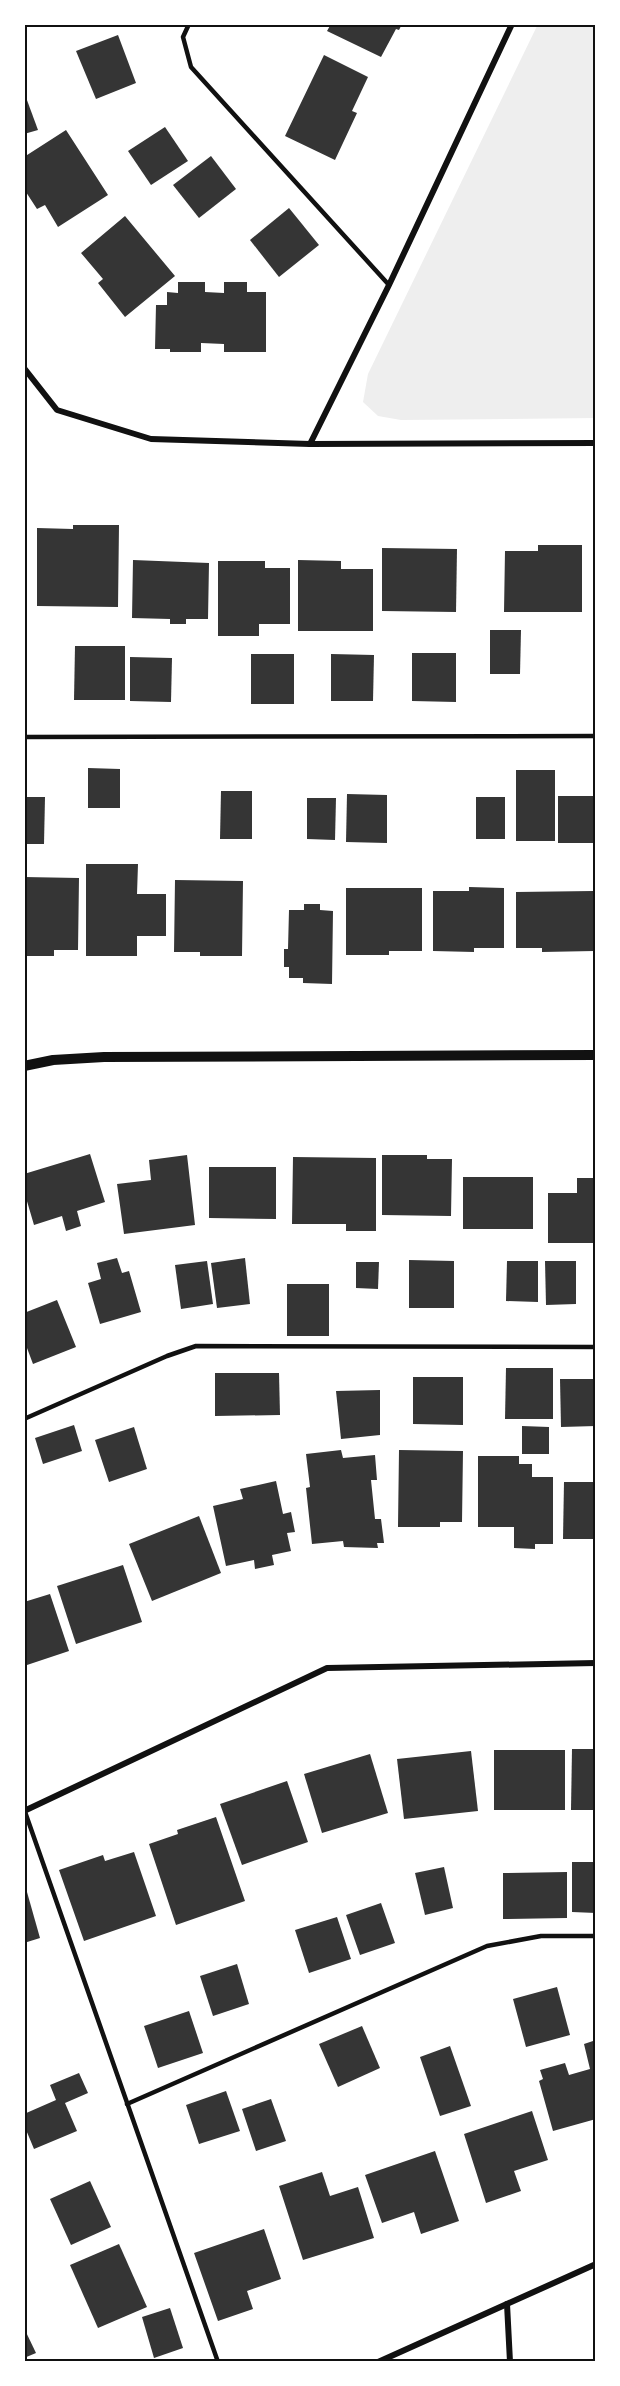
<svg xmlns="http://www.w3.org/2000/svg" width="620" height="2386" font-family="Quicksand,sans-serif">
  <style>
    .green { fill: #eee }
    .building { fill: #353535 }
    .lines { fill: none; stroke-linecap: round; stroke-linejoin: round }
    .service { stroke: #111; stroke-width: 4.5 }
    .minor { stroke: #111; stroke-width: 6 }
    .tertiary { stroke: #111; stroke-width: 10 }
    .neatline { fill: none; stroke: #111; stroke-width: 2 }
  </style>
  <rect width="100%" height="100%" fill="#fff"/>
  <path class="green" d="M 538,24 L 596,24 L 596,418 L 401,420 L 378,416 L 363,402 L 368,374 Z"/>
  <g class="building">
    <path d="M 331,24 L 402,24 L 399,30 L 396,29 L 381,57 L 327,31 Z"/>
    <path d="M 118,35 L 136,83 L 96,99 L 76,51 Z"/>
    <path d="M 324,55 L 368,77 L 352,111 L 357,113 L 335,160 L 285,136 Z"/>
    <path d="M 24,92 L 38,130 L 24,134 Z"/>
    <path d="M 165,127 L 188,161 L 151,185 L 128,151 Z"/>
    <path d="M 66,130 L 108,195 L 58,227 L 45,205 L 37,209 L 24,189 L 24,157 Z"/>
    <path d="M 211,156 L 236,189 L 199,218 L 173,185 Z"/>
    <path d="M 289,208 L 319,245 L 279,277 L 250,240 Z"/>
    <path d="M 125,216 L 175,276 L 125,317 L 98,283 L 103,279 L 81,253 Z"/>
    <path d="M 178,282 L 205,282 L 205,292 L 224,293 L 224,282 L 247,282 L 247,292 L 266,292 L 266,352 L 224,352 L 224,344 L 201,343 L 201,352 L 170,352 L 170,349 L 155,349 L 156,305 L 167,305 L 167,292 L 178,293 Z"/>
    <path d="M 73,525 L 119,525 L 118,607 L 37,606 L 37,528 L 73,529 Z"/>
    <path d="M 538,545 L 582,545 L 582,612 L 504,612 L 505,551 L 538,551 Z"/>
    <rect x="593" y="546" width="3" height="63"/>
    <path d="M 382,548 L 457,549 L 456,612 L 382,611 Z"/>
    <path d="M 133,560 L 209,563 L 208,619 L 186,619 L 186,624 L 170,624 L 170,619 L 132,618 Z"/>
    <path d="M 298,560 L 341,561 L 341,569 L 373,569 L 373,631 L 298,631 Z"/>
    <path d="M 218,561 L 265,561 L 265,568 L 290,568 L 290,624 L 259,624 L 259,636 L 218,636 Z"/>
    <path d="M 490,630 L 521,630 L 520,674 L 490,674 Z"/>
    <path d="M 75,646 L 125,646 L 125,700 L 74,700 Z"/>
    <path d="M 412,653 L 456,653 L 456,702 L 412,701 Z"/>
    <rect x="251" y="654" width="43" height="50"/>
    <path d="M 331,654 L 374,655 L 373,701 L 331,701 Z"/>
    <path d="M 130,657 L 172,658 L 171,702 L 130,701 Z"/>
    <path d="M 88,768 L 120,769 L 120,808 L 88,808 Z"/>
    <rect x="516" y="770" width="39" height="71"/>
    <path d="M 221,791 L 252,791 L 252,839 L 220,839 Z"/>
    <path d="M 347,794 L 387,795 L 387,843 L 346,842 Z"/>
    <rect x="558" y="796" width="38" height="47"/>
    <path d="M 24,797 L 45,797 L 44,844 L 24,844 Z"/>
    <rect x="476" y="797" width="29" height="42"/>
    <path d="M 307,798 L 336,798 L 335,840 L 307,839 Z"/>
    <path d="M 86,864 L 138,864 L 137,894 L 166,894 L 166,936 L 137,936 L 137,956 L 86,956 Z"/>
    <path d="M 24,877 L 79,878 L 78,950 L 54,950 L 54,956 L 24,956 Z"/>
    <path d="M 175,880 L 243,881 L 242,956 L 200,956 L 200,952 L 174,952 Z"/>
    <path d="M 469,887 L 504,888 L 504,948 L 474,948 L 474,952 L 433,951 L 433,891 L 469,891 Z"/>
    <path d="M 346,888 L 422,888 L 422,951 L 389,951 L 389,955 L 346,955 Z"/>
    <path d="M 593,891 L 594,951 L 542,952 L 542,948 L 516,948 L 516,892 Z"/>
    <path d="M 304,904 L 320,904 L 320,910 L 333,911 L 332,984 L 303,983 L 303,978 L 289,978 L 289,967 L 284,967 L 284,949 L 288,949 L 289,910 L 304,910 Z"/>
    <path d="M 90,1154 L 105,1202 L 77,1211 L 81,1226 L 66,1231 L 62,1216 L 34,1225 L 24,1191 L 24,1174 Z"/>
    <path d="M 187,1155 L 195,1225 L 124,1234 L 117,1184 L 151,1180 L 149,1160 Z"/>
    <path d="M 382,1155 L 427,1155 L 427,1159 L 452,1159 L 451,1216 L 382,1215 Z"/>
    <path d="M 293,1157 L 376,1158 L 376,1231 L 346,1231 L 346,1224 L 292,1224 Z"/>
    <path d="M 209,1167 L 276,1167 L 276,1219 L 209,1218 Z"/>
    <rect x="463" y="1177" width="70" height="52"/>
    <path d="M 577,1178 L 596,1178 L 596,1243 L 548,1243 L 548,1193 L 577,1193 Z"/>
    <path d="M 117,1258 L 122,1273 L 129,1271 L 141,1312 L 100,1324 L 88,1283 L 101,1279 L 97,1263 Z"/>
    <path d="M 245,1258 L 250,1304 L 217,1308 L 211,1263 Z"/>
    <path d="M 409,1260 L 454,1261 L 454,1308 L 409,1308 Z"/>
    <path d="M 207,1261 L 213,1304 L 181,1309 L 175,1265 Z"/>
    <path d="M 507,1261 L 538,1261 L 538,1302 L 506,1301 Z"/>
    <path d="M 545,1261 L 576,1261 L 576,1304 L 546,1305 Z"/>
    <path d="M 356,1262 L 379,1262 L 378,1289 L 356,1288 Z"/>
    <rect x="287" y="1284" width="42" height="52"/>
    <path d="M 57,1300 L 76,1347 L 33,1364 L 24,1340 L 24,1313 Z"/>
    <path d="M 506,1368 L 553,1368 L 553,1419 L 505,1419 Z"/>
    <path d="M 215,1373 L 279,1373 L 280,1415 L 215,1416 Z"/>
    <path d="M 413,1377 L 463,1377 L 463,1425 L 413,1424 Z"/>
    <path d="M 560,1379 L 596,1379 L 596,1426 L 561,1427 Z"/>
    <path d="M 380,1390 L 380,1435 L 341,1439 L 336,1391 Z"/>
    <path d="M 74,1425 L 82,1451 L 43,1464 L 35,1438 Z"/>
    <path d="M 522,1426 L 549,1427 L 549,1454 L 522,1454 Z"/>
    <path d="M 134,1427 L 147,1469 L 109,1482 L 95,1440 Z"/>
    <path d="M 341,1450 L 343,1458 L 375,1455 L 377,1480 L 371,1480 L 375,1519 L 381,1519 L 384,1543 L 377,1543 L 378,1548 L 344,1547 L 343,1541 L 312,1544 L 306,1488 L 310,1487 L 306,1454 Z"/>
    <path d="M 399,1450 L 463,1451 L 462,1522 L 440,1522 L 440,1527 L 398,1527 Z"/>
    <path d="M 478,1456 L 519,1456 L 519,1464 L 532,1464 L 532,1477 L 553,1477 L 553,1544 L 535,1544 L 535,1549 L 514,1548 L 514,1527 L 478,1527 Z"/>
    <path d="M 276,1481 L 283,1514 L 291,1512 L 295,1532 L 287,1533 L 291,1551 L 272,1555 L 274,1565 L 255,1569 L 254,1560 L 226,1566 L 213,1506 L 243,1499 L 240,1489 Z"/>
    <path d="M 564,1482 L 596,1482 L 596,1539 L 563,1539 Z"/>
    <path d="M 199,1516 L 221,1573 L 152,1601 L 129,1544 Z"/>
    <path d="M 123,1565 L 142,1622 L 76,1644 L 57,1586 Z"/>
    <path d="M 50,1594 L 69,1651 L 24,1666 L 24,1602 Z"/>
    <path d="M 572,1749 L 596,1749 L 596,1810 L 571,1810 Z"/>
    <rect x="494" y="1750" width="71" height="60"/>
    <path d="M 471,1751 L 478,1811 L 404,1819 L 397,1759 Z"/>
    <path d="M 370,1754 L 388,1813 L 322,1833 L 304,1774 Z"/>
    <path d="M 287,1781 L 308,1842 L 242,1865 L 220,1804 Z"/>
    <path d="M 216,1817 L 245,1901 L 176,1925 L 149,1844 L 178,1834 L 177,1830 Z"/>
    <path d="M 134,1852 L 156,1916 L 84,1941 L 59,1870 L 103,1855 L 105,1861 Z"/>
    <path d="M 572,1862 L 596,1862 L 596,1913 L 572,1912 Z"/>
    <path d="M 444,1867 L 453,1908 L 425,1915 L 415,1873 Z"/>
    <path d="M 567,1872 L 567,1918 L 503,1919 L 503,1873 Z"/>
    <path d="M 25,1885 L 40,1938 L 24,1943 L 24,1886 Z"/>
    <path d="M 381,1903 L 395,1943 L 360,1955 L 346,1915 Z"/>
    <path d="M 337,1917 L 351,1959 L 309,1973 L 295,1930 Z"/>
    <path d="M 237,1964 L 249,2004 L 213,2016 L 200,1976 Z"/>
    <path d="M 557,1987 L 570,2035 L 526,2047 L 513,1999 Z"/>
    <path d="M 189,2011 L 203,2053 L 158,2068 L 144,2026 Z"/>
    <path d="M 362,2026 L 380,2068 L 338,2087 L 319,2044 Z"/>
    <path d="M 596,2040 L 596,2119 L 553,2131 L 539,2081 L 543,2079 L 540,2070 L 565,2063 L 569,2075 L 590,2069 L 584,2044 Z"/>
    <path d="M 450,2046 L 471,2106 L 440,2116 L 420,2057 Z"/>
    <path d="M 79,2073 L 88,2093 L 65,2103 L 77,2131 L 34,2149 L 24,2125 L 24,2114 L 56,2100 L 50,2085 Z"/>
    <path d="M 226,2091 L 240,2131 L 199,2144 L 186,2105 Z"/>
    <path d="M 271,2099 L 286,2141 L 256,2151 L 242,2109 Z"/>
    <path d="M 532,2111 L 548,2160 L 514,2171 L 521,2191 L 486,2203 L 464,2134 Z"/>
    <path d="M 435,2151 L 459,2221 L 421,2234 L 414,2212 L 382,2223 L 365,2175 Z"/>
    <path d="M 322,2172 L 330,2196 L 358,2187 L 374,2238 L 303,2260 L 279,2186 Z"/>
    <path d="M 90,2181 L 111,2227 L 71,2245 L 50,2199 Z"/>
    <path d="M 264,2229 L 281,2279 L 247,2291 L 253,2309 L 218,2321 L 194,2253 Z"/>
    <path d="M 119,2244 L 147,2307 L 98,2328 L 70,2265 Z"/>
    <path d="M 170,2308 L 183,2348 L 154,2358 L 142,2317 Z"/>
    <path d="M 24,2328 L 36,2353 L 24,2358 Z"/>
  </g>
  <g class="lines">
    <g class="service">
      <path d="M 189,24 L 183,37 L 191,67 L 389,285"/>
      <path d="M 24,737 L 596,736"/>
      <path d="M 24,1419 L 167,1356 L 196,1346 L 596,1347"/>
      <path d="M 24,1809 L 218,2362"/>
      <path d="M 127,2104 L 487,1946 L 541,1936 L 596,1936"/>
    </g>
    <g class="minor">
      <path d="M 24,368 L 57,410 L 151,439 L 310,444 L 389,285 L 512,24"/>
      <path d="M 310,444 L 596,443"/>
      <path d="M 24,1811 L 327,1668 L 596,1663"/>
      <path d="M 507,2304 L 510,2362"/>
      <path d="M 378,2362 L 596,2264"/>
    </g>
    <path class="tertiary" d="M 24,1066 L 53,1060 L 104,1057 L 596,1055"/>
  </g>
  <rect width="620" height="2386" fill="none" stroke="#ffffff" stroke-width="51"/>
  <rect x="26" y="26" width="568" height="2334" class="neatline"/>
</svg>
